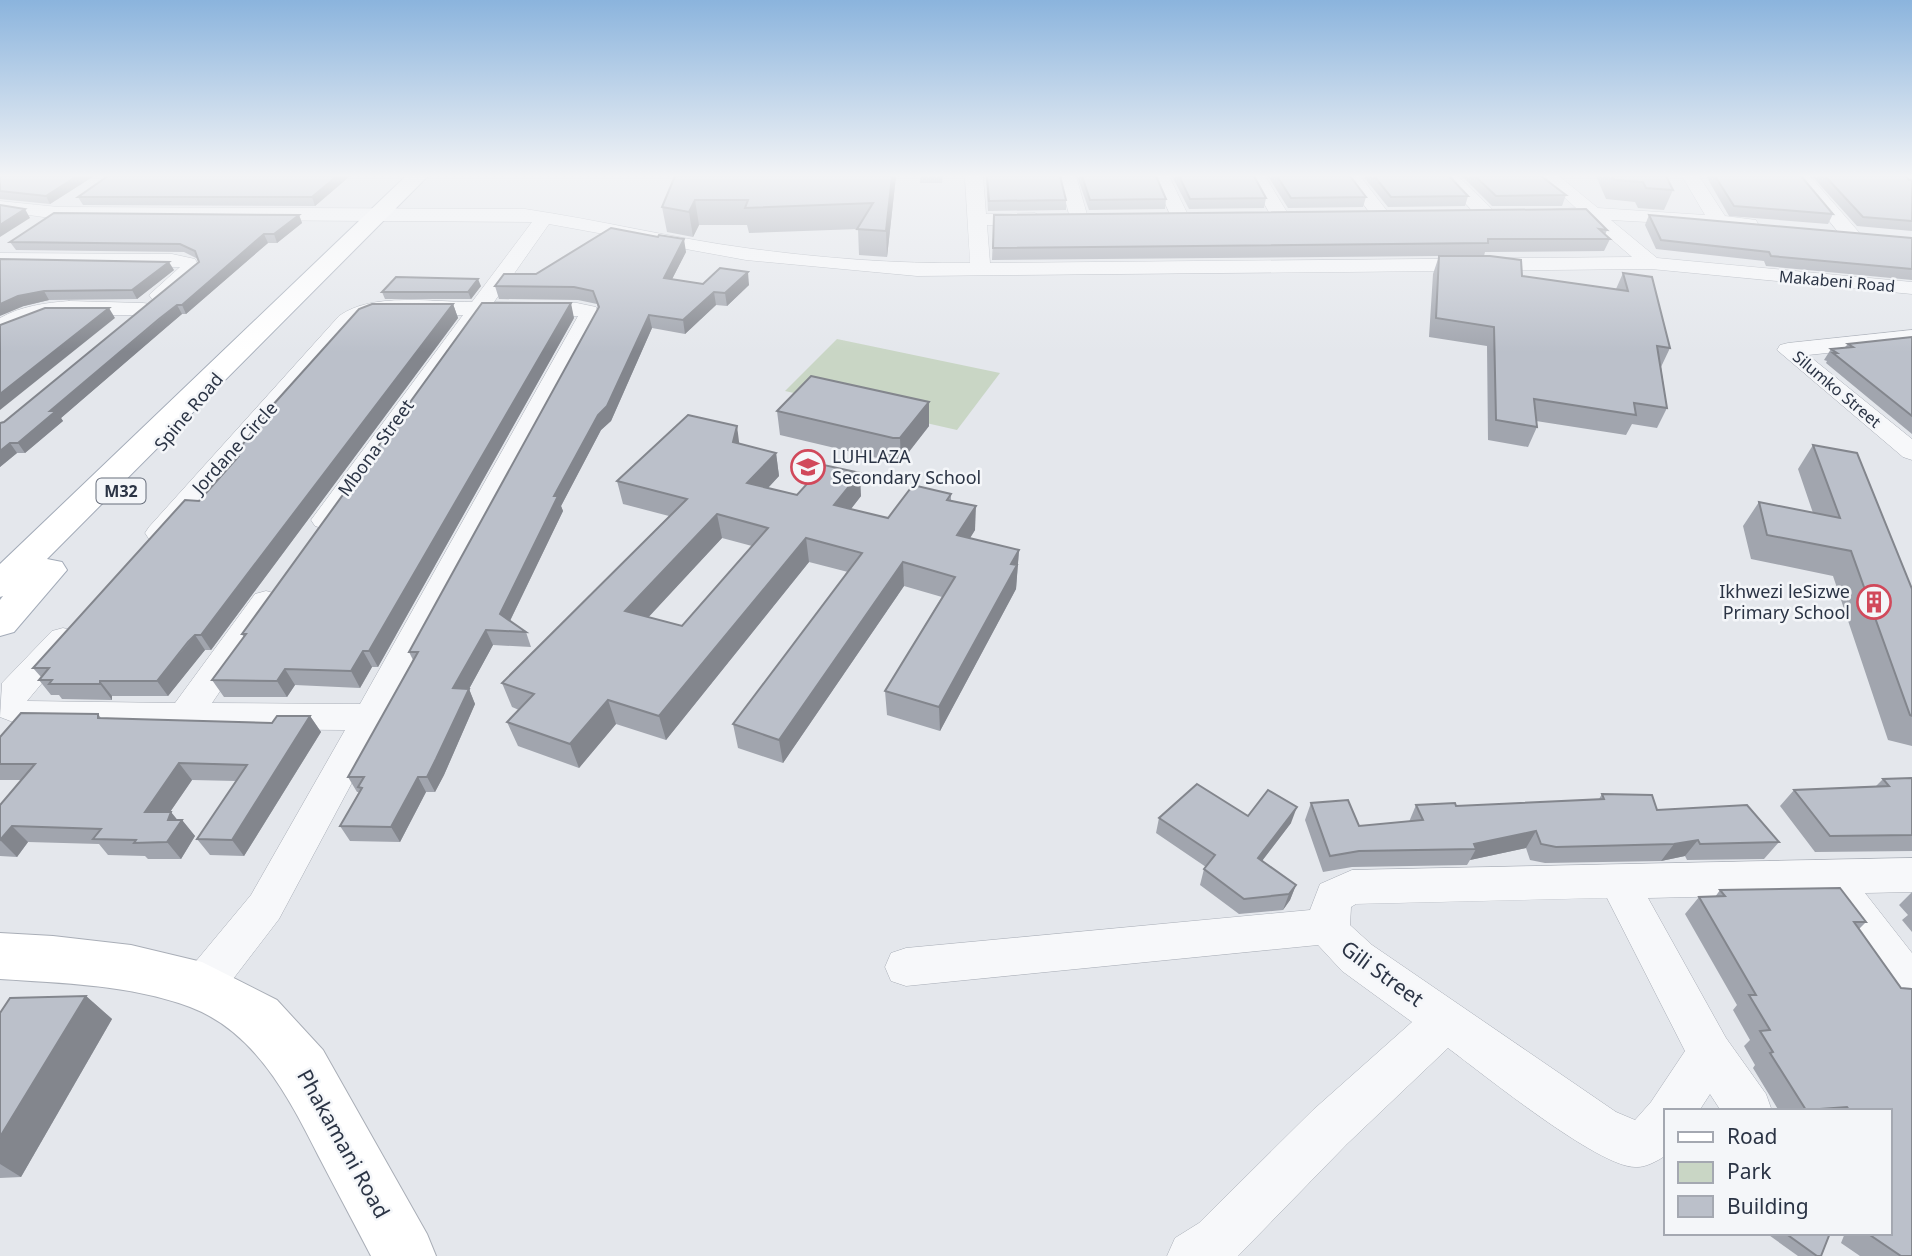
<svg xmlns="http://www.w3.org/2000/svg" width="1912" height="1256" font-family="'Noto Sans',sans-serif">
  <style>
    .green { fill: #c9d6c5 }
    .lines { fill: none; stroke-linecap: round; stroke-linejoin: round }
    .street-casing { stroke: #a9aeb7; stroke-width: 1 }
    .secondary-casing { stroke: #a9aeb7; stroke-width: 2 }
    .primary-casing { stroke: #a3abb8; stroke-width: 2 }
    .street { fill: #f7f8fa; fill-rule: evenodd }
    .secondary { fill: #fff; fill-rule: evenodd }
    .primary { fill: #fff; fill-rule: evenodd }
    .wall { fill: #a1a5ae; fill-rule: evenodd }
    .shaded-wall { fill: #83868d }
    .building { fill: #bbc0ca; stroke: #83868d; stroke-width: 2; fill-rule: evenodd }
    .labels { text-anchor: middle; stroke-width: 5; stroke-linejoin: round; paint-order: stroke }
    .far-street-label { font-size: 16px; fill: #2b3445; stroke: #f4f6f9 }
    .shield { fill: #f4f6f9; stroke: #676e7b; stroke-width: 2 }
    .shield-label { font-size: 16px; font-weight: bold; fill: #2b3445 }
    .street-label { font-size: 18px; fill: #2b3445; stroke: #f4f6f9 }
    .poi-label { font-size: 18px; fill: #2b3445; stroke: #f4f6f9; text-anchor: start }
    .near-street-label { font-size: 21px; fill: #2b3445; stroke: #f4f6f9 }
  </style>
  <rect width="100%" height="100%" fill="#e4e7ec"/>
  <path class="green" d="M 837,339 L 1000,373 L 957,430 L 785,391 Z"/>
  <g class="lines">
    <g class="street-casing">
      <g id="street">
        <path d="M 965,176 L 983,176 L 986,214 L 1035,213 L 1044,219 L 1035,225 L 987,225 L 990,263 L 1632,257 L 1589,220 L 1543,218 L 1540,214 L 1543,210 L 1576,208 L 1541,176 L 1559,176 L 1598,208 L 1705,215 L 1682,176 L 1699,176 L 1725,216 L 1756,220 L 1758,224 L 1756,228 L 1611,220 L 1657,258 L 1912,282 L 1912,294 L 1651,269 L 917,276 L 746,260 L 549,224 L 494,302 L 577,303 L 596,307 L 600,319 L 279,919 L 217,1000 L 202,1006 L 187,1000 L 181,986 L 187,972 L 251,895 L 345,730 L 26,727 L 0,717 L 2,683 L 52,631 L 63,628 L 74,631 L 79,639 L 27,701 L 175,703 L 255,594 L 266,591 L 277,594 L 281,601 L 212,703 L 360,704 L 578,316 L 485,315 L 335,526 L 325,529 L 315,526 L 311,520 L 463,315 L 367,317 L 355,326 L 169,539 L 159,542 L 149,539 L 145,533 L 149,527 L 339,316 C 372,292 432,302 472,302 L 532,222 L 58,219 L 0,211 L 0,201 L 58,207 L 525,209 C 599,220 672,238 746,248 C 820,258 896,264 970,263 Z"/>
        <path d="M 1059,176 L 1076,176 L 1088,218 L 1086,222 L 1072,222 L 1070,218 Z"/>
        <path d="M 1153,176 L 1169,176 L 1189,217 L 1187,221 L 1173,221 Z"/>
        <path d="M 1249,176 L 1265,176 L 1290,217 L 1288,221 L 1274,221 Z"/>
        <path d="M 1343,176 L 1360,176 L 1391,216 L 1389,220 L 1375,220 Z"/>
        <path d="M 1440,176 L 1458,176 L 1494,211 L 1496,215 L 1494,219 L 1480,219 Z"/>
        <path d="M 1793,176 L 1810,176 L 1857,230 L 1860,234 L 1857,238 L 1843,238 Z"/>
        <path d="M 0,253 L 172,254 L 195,259 L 201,270 C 191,283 168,304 152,299 L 149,295 L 180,267 L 0,265 Z"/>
        <path d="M 69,301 L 143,303 L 151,304 L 154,309 L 151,314 L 143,315 L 50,315 L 23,323 L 0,334 L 0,318 C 21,306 45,303 69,301 Z"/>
        <path d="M 1912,330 L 1912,344 L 1808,355 L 1912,439 L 1912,460 L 1903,457 L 1777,350 L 1780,345 L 1788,343 Z"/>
        <path d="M 1912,858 L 1912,892 L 1865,893 L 1912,953 L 1912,1006 L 1897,1000 L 1821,894 L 1648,898 L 1726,1038 L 1766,1094 L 1772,1111 L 1721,1111 L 1710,1094 L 1699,1111 L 1665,1111 L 1665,1156 C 1657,1161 1645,1168 1635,1167 C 1598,1167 1483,1074 1448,1048 L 1347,1144 L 1238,1256 L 1167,1256 L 1175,1238 L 1199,1223 L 1313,1110 L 1412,1022 L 1342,971 L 1318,945 L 906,986 L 891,981 L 885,967 L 891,953 L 906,948 L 1310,910 L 1320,884 L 1352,870 ZM 1607,898 L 1685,1051 L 1651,1102 L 1635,1120 L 1616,1112 L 1372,945 L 1350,925 L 1351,907 L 1356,904 Z"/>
      </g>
    </g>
    <g class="secondary-casing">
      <path id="secondary" d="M 0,933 L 53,936 L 131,945 L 202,962 L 277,1000 L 323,1050 L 427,1234 L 436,1256 L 371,1256 C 354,1223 336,1190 319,1157 C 289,1098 256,1032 190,1007 C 131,985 62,983 0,979 Z"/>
    </g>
    <g class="primary-casing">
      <path id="primary" d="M 406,176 L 428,176 L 47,559 L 62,562 L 67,570 L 14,632 L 0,636 L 0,600 L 3,596 L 0,597 L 0,564 Z"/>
    </g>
    <use href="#street" class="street"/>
    <use href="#secondary" class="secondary"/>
    <use href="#primary" class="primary"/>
  </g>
  <g class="wall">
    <path d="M 0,176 L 94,176 L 50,204 L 0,199 Z"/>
    <path d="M 108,176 L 350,176 L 315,206 L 83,205 L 78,197 Z"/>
    <path d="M 675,176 L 896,176 L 887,257 L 859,255 L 858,229 L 749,233 L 747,225 L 699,225 L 693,237 L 667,232 L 662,207 Z"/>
    <path d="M 920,176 L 943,176 L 942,183 L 920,183 Z"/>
    <path d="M 986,176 L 1060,176 L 1066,200 L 1066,210 L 988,211 Z"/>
    <path d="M 1077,176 L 1156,176 L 1166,199 L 1165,209 L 1089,210 Z"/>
    <path d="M 1172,176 L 1254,176 L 1266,198 L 1264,208 L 1189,209 Z"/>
    <path d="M 1268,176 L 1350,176 L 1366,197 L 1363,207 L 1288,208 Z"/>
    <path d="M 1363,176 L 1449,176 L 1468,196 L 1465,206 L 1388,207 Z"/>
    <path d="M 1462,176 L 1541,176 L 1566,195 L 1562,206 L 1492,206 Z"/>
    <path d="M 1596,176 L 1666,176 L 1673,190 L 1664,210 L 1638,208 L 1635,202 L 1606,199 Z"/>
    <path d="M 1706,176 L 1801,176 L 1833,214 L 1828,224 L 1729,216 Z"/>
    <path d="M 1812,176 L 1906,176 L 1909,180 L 1912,180 L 1912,231 L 1857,226 Z"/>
    <path d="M 299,215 L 302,223 L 277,243 L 268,243 L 186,314 L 182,314 L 165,328 L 61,418 L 63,421 L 25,453 L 17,453 L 0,467 L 0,423 L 4,422 L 199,262 L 198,259 L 184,252 L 16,250 L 10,242 Z"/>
    <path d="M 994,215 L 1607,230 L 1605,235 L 1610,239 L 1604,251 L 1485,252 L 1484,256 L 1522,276 L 1616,289 L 1623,273 L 1670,348 L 1661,367 L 1667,408 L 1657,428 L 1632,424 L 1626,435 L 1536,421 L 1537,427 L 1528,447 L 1488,440 L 1487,346 L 1429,337 L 1433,274 L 1439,256 L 992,260 Z"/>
    <path d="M 1649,215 L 1912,238 L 1912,280 L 1766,266 L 1764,261 L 1656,249 L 1645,225 Z"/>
    <path d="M 686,252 L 672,279 L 703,284 L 749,285 L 727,306 L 716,305 L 685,334 L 652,328 L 611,421 L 601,430 L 561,506 L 563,511 L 510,621 L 526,632 L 531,647 L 493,645 L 469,689 L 475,704 L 444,775 L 435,792 L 426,792 L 400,842 L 350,841 L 340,826 L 359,792 L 357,792 L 348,777 L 413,660 L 409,652 L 598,309 L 597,304 L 578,300 L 499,299 L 495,286 L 536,274 Z"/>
    <path d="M 0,259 L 174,270 L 137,299 L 49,300 L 24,306 Z"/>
    <path d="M 481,286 L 471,299 L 385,299 L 382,292 Z"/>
    <path d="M 453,304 L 458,318 L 211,650 L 205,650 L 199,657 L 168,696 L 112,696 L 112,700 L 62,699 L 59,695 L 51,695 L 39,680 L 41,677 L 33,668 L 199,501 L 235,461 L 233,457 Z"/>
    <path d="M 574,318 L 378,667 L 372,667 L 360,688 L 295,685 L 287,697 L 224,697 L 212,680 L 244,638 L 242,634 Z"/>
    <path d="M 1912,337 L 1912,434 L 1826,363 L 1827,361 L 1824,360 L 1831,349 L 1845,347 L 1848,344 Z"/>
    <path d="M 929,402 L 929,426 L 901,462 L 894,462 L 780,435 L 777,411 Z"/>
    <path d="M 740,444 L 776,453 L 779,476 L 768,488 L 797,495 L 861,496 L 851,509 L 888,518 L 951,494 L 951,500 L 975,530 L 970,538 L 1019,550 L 1016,589 L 940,731 L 887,715 L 885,691 L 942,597 L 904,586 L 783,763 L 738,748 L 733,724 L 848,572 L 809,562 L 666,740 L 616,724 L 579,768 L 518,746 L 507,722 L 519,710 L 512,707 L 502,683 L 669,516 L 623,504 L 617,481 ZM 722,538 L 752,546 L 682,626 L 648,617 Z"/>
    <path d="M 1813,445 L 1912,589 L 1912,746 L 1888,740 L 1833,576 L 1751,559 L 1743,526 L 1759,502 L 1813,513 L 1798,469 Z"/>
    <path d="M 98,714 L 101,718 L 272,723 L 310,716 L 321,732 L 244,856 L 210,855 L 197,839 L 237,781 L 192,780 L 170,812 L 177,820 L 182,820 L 195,836 L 181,859 L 148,859 L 145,856 L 108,855 L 99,844 L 28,842 L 17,857 L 0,856 L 0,805 L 21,780 L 0,780 L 0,737 Z"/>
    <path d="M 1912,778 L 1912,851 L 1815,852 L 1780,806 L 1794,790 L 1876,786 L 1883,779 Z"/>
    <path d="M 1602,794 L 1779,842 L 1764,859 L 1687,860 L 1685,856 L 1661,861 L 1545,863 L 1530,860 L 1526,848 L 1470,860 L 1467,865 L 1352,867 L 1323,872 L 1305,820 L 1311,803 L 1359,826 L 1409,822 L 1416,805 L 1456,806 L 1599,799 Z"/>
    <path d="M 1248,816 L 1291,823 L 1262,861 L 1296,885 L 1290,900 L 1283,910 L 1239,914 L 1200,885 L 1204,869 L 1206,867 L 1156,833 L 1159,818 Z"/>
    <path d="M 1840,888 L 1866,922 L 1859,929 L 1901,988 L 1912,989 L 1912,1256 L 1860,1256 L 1841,1243 L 1845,1233 L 1889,1233 L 1889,1111 L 1779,1111 L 1753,1068 L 1755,1065 L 1744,1046 L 1750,1040 L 1733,1010 L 1737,1005 L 1685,914 L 1699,897 L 1715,897 L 1720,890 Z"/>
    <path d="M 1912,892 L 1912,932 L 1902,920 L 1908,915 L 1899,905 Z"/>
    <path d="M 86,996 L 112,1019 L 21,1177 L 0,1178 L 0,1013 Z"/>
    <path d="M 1766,1233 L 1830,1233 L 1821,1256 L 1798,1256 Z"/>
  </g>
  <g class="shaded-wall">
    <path d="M 77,176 L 94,176 L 50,204 L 46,196 Z"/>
    <path d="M 337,176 L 350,176 L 315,206 L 312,197 Z"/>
    <path d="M 892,176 L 896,176 L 887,257 L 886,231 Z"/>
    <path d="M 695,200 L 699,225 L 693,237 L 689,212 Z"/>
    <path d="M 25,209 L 30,218 L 0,237 L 0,225 Z"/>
    <path d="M 299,215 L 302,223 L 277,243 L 274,234 Z"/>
    <path d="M 264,234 L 268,243 L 186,314 L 182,305 Z"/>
    <path d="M 684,239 L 686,252 L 666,291 L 664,278 Z"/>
    <path d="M 169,262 L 174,270 L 137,299 L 132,290 Z"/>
    <path d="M 748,272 L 749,285 L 727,306 L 725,293 Z"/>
    <path d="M 478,279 L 481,286 L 471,299 L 468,292 Z"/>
    <path d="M 44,291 L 49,300 L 24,306 L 0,316 L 0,304 L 18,296 Z"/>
    <path d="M 714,292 L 716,305 L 685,334 L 683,320 Z"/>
    <path d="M 571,303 L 574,318 L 378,667 L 369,651 Z"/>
    <path d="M 453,304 L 458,318 L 211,650 L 201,635 Z"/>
    <path d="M 177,305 L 182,314 L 61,418 L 63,421 L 25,453 L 18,443 L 50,411 Z"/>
    <path d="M 109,308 L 115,318 L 0,410 L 0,394 Z"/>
    <path d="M 649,315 L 652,328 L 611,421 L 601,430 L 561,506 L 563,511 L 506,629 L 500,614 L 554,496 Z"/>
    <path d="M 929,402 L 929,426 L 901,462 L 900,438 Z"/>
    <path d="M 737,426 L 740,449 L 733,442 Z"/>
    <path d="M 10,443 L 17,453 L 0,467 L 0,451 Z"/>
    <path d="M 776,453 L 779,476 L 751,506 L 747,483 Z"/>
    <path d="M 860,473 L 861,496 L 836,528 L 834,505 Z"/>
    <path d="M 976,506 L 975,530 L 957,559 L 957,535 Z"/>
    <path d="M 717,514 L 722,538 L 632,635 L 625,611 Z"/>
    <path d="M 806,538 L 809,562 L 666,740 L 659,716 Z"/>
    <path d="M 1019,550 L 1016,589 L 940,731 L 939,707 Z"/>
    <path d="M 903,562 L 904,586 L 783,763 L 779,740 Z"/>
    <path d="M 486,630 L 493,645 L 469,689 L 475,704 L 444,775 L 435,792 L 427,777 L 453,688 Z"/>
    <path d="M 195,635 L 205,650 L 168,696 L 157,681 Z"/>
    <path d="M 363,651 L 372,667 L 360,688 L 351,671 Z"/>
    <path d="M 285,669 L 295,685 L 287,697 L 277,681 Z"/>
    <path d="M 100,681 L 112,696 L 112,700 L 100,684 Z"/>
    <path d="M 608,700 L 616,724 L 579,768 L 570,744 Z"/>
    <path d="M 310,716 L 321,732 L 244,856 L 232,840 Z"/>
    <path d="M 179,763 L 192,780 L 159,828 L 145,812 Z"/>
    <path d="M 418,777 L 426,792 L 400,842 L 391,827 Z"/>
    <path d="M 1297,807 L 1291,823 L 1252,874 L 1258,858 Z"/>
    <path d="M 171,812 L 180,823 L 182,820 L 195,836 L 181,859 L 167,842 L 168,820 Z"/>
    <path d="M 12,826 L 28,842 L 17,857 L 0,840 Z"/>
    <path d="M 1536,831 L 1526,848 L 1470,860 L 1476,849 L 1474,844 Z"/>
    <path d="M 1698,840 L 1685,856 L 1661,861 L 1674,844 Z"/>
    <path d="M 1296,885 L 1290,900 L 1283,910 L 1289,894 Z"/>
    <path d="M 86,996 L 112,1019 L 21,1177 L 0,1164 L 0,1137 Z"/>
  </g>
  <g class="building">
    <path d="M 0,176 L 77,176 L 46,196 L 0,191 Z"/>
    <path d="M 108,176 L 337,176 L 312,197 L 78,197 Z"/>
    <path d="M 675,176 L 892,176 L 886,231 L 857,229 L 873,203 L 745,208 L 748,200 L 695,200 L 689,212 L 662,207 Z"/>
    <path d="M 987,176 L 1060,176 L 1066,200 L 989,201 Z"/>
    <path d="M 1082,176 L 1156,176 L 1166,199 L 1090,200 Z"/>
    <path d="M 1179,176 L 1254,176 L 1266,198 L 1190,199 Z"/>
    <path d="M 1277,176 L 1350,176 L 1366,197 L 1291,198 Z"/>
    <path d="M 1374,176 L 1449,176 L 1468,196 L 1391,197 Z"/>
    <path d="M 1475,176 L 1541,176 L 1566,195 L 1496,196 Z"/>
    <path d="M 1613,176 L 1666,176 L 1673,190 L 1646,188 L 1643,182 L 1614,180 Z"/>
    <path d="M 1715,176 L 1801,176 L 1833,214 L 1734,206 Z"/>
    <path d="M 1825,176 L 1906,176 L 1909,180 L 1912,180 L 1912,221 L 1863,217 Z"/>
    <path d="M 0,205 L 25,209 L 0,225 Z"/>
    <path d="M 1586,209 L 1607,230 L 1599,229 L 1610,239 L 1488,239 L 1488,243 L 993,248 L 994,215 Z"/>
    <path d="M 54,213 L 299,215 L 274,234 L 264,234 L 182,305 L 177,305 L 159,319 L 50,411 L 56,411 L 18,443 L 10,443 L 0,451 L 0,423 L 4,422 L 199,262 L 195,251 L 180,244 L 10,242 Z"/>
    <path d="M 1649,215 L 1912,238 L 1912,269 L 1771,256 L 1769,252 L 1661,240 Z"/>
    <path d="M 611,228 L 658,237 L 659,235 L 684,239 L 664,278 L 703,284 L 720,268 L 748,272 L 725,293 L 714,292 L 683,320 L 649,315 L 607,406 L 598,415 L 554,496 L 558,496 L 500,614 L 526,632 L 486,630 L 453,688 L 469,689 L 436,759 L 427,777 L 418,777 L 391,827 L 340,826 L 362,788 L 358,787 L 364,777 L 348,777 L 418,652 L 409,652 L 599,307 L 593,291 L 574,287 L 495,286 L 504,274 L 536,274 Z"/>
    <path d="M 1439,256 L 1490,256 L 1521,260 L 1522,276 L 1628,291 L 1623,273 L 1652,277 L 1670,348 L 1657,346 L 1667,408 L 1634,403 L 1636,415 L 1534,399 L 1537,427 L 1496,420 L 1494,327 L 1436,318 Z"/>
    <path d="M 0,259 L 169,262 L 132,290 L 44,291 L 18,296 L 0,304 Z"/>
    <path d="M 396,277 L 478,279 L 468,292 L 382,292 Z"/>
    <path d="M 482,303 L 571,303 L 369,651 L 363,651 L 351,671 L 285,669 L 277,681 L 212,680 L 246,634 L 242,634 Z"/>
    <path d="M 372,304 L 453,304 L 201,635 L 195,635 L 188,642 L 157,681 L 100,681 L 100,684 L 49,684 L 52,680 L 39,680 L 49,668 L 33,668 L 185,500 L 199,501 L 238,457 L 233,457 L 271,407 L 359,309 Z"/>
    <path d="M 45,308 L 109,308 L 0,394 L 0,325 Z"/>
    <path d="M 1912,337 L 1912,416 L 1833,353 L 1837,353 L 1831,349 L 1853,347 L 1848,344 Z"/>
    <path d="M 811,376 L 929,402 L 900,438 L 893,438 L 777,411 Z"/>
    <path d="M 688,415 L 737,426 L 733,442 L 776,453 L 747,483 L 797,495 L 824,465 L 860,473 L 834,505 L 888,518 L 913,485 L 951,494 L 947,500 L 976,506 L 957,535 L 1019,550 L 1011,564 L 1017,565 L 939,707 L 885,691 L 955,577 L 903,562 L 779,740 L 733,724 L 862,553 L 806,538 L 659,716 L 608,700 L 570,744 L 507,722 L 534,694 L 502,683 L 687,499 L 617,481 ZM 717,514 L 768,528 L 682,626 L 625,611 Z"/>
    <path d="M 1813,445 L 1857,453 L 1912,589 L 1912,716 L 1910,715 L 1851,551 L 1767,535 L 1759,502 L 1840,518 Z"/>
    <path d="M 21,713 L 98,714 L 98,718 L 272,723 L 277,716 L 310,716 L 232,840 L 197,839 L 247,765 L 179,763 L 145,812 L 171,812 L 168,820 L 182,820 L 167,842 L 134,843 L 136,840 L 93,839 L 101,829 L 12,826 L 0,840 L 0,805 L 35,764 L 0,764 L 0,737 Z"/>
    <path d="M 1912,778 L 1912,835 L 1830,836 L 1794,790 L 1889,786 L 1883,779 Z"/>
    <path d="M 1197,784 L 1248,816 L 1268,790 L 1297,807 L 1258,858 L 1296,885 L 1289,894 L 1244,899 L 1204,869 L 1215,855 L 1159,818 Z"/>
    <path d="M 1602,794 L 1652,795 L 1657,810 L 1747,805 L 1779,842 L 1700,844 L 1698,840 L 1674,844 L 1556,847 L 1541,844 L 1536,831 L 1474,844 L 1476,849 L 1359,851 L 1330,856 L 1311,803 L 1348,800 L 1359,826 L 1423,820 L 1416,805 L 1455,803 L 1456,806 L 1604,799 Z"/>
    <path d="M 1840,888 L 1866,922 L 1854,922 L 1901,988 L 1912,989 L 1912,1256 L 1901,1256 L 1867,1233 L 1889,1233 L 1889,1111 L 1850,1111 L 1847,1107 L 1806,1110 L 1770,1053 L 1773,1052 L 1760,1031 L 1770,1030 L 1749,995 L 1756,995 L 1699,897 L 1725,896 L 1720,890 Z"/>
    <path d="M 86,996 L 0,1137 L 0,1013 L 10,998 Z"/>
    <path d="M 1785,1233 L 1830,1233 L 1821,1256 L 1817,1256 Z"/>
  </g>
  <linearGradient id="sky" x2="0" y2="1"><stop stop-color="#8bb4dd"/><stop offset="0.5" stop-color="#f3f4f6"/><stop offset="1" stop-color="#f3f4f6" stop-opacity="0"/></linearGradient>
  <rect width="1912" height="352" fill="url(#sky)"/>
  <defs>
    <g id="school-ring" transform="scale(1.75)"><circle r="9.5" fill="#f4f6f9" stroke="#d1495b" stroke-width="1.5"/><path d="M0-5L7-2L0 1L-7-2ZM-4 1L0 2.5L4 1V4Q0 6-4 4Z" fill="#d1495b"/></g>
    <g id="building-ring" transform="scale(1.75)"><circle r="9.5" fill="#f4f6f9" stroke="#d1495b" stroke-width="1.5"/><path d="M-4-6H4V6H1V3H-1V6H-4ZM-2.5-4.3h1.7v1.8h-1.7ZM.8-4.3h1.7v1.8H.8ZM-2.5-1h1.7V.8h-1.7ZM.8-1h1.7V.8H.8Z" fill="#d1495b"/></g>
  </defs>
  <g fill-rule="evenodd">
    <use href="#school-ring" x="808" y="467"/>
    <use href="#building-ring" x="1874" y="602"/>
  </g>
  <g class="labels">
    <g class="far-street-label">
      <text transform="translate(1837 281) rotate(5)" y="6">Makabeni Road</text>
      <text transform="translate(1837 389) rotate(40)" y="6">Silumko Street</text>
    </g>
    <rect class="shield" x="96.5" y="478.5" width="49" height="25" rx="5"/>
    <g class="shield-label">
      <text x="121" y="497">M32</text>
    </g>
    <g class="street-label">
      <text transform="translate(189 412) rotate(-50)" y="6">Spine Road</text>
      <text transform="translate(235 448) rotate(-48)" y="6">Jordane Circle</text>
      <text transform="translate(376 448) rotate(-54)" y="6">Mbona Street</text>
    </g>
    <g class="poi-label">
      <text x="832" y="463">LUHLAZA<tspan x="832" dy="21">Secondary School</tspan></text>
      <text x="1850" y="598" text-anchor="end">Ikhwezi leSizwe<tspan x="1850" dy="21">Primary School</tspan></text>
    </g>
    <g class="near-street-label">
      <text transform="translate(1382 974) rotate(36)" y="7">Gili Street</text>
      <text transform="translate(343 1144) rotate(61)" y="7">Phakamani Road</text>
    </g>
  </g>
  <rect x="1664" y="1109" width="228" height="126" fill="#f4f6f9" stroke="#a4a8b1" stroke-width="2"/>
  <rect x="1678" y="1132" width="35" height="10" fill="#ffffff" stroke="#a4a8b1" stroke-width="2"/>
  <text x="1727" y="1144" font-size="21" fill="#2b3445">Road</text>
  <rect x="1678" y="1162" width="35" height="21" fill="#c9d6c5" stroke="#a4a8b1" stroke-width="2"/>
  <text x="1727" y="1179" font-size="21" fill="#2b3445">Park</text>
  <rect x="1678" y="1196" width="35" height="21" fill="#bbc0ca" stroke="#a4a8b1" stroke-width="2"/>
  <text x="1727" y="1214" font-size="21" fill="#2b3445">Building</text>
</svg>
